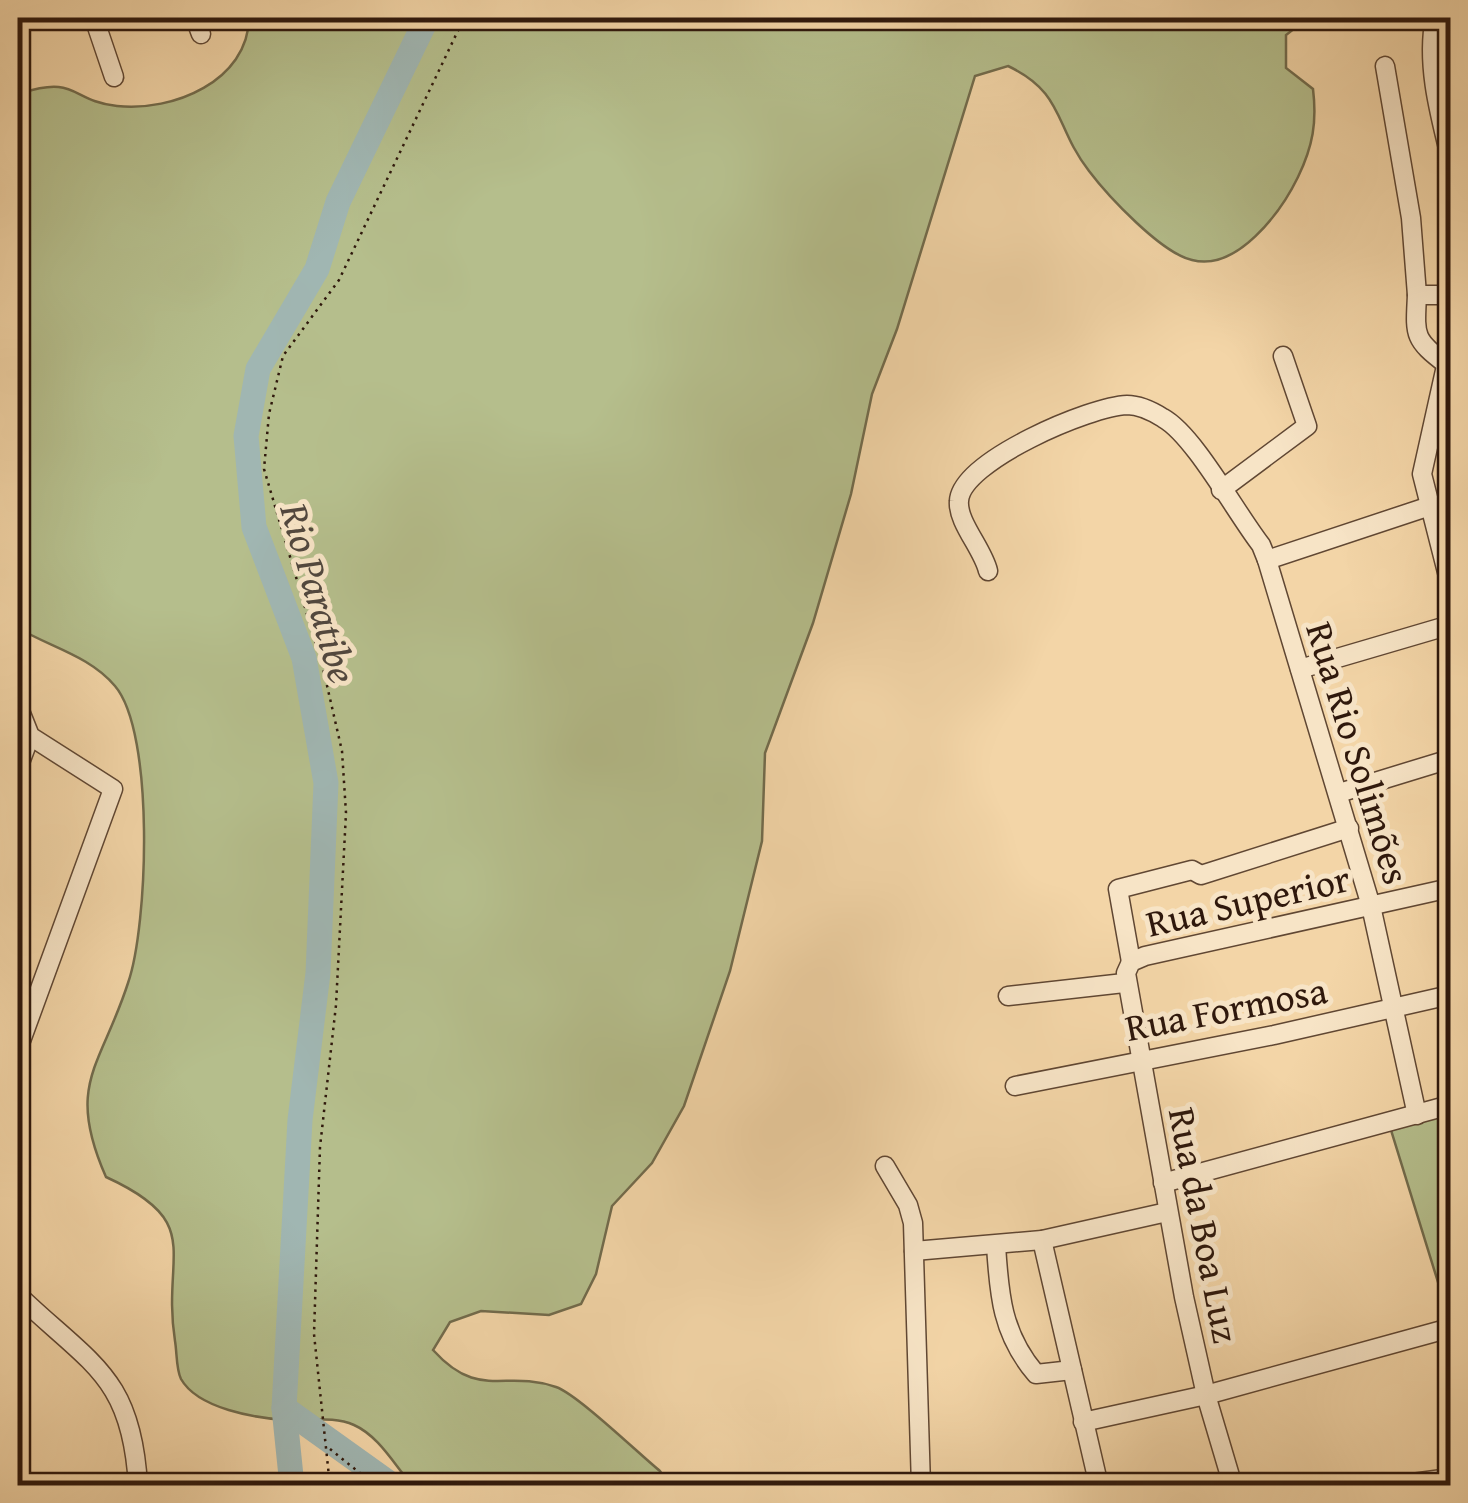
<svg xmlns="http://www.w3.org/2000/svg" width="1468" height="1503" font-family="'Gentium Book Plus',serif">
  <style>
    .green { fill: #b5be8c; stroke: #726b4c; stroke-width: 2.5 }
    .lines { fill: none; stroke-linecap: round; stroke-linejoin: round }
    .river { stroke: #a0b6b2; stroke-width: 25 }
    .street-casing { stroke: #604733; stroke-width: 21 }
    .path { stroke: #2f180c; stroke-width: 2.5; stroke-dasharray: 2.5 5; stroke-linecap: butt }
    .street { stroke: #f7e4c6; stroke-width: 18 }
    .labels { text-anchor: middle; stroke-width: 10; stroke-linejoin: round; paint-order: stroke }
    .street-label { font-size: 38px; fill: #2f180c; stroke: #f7e4c6 }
    .water-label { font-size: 40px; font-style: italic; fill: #51473e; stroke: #f7e4c6 }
  </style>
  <rect width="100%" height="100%" fill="#f3d5a7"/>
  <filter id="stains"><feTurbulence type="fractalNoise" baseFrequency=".002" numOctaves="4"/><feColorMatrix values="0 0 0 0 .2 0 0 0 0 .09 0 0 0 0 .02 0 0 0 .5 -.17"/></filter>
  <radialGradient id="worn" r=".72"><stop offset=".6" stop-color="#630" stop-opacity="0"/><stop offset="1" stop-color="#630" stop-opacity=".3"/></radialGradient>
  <g class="green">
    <path d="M 249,18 L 1308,18 L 1286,35 L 1286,68 L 1313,89 C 1317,122 1313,146 1298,177 C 1281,212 1237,272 1192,260 C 1161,253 1108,196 1089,171 C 1054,126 1065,93 1008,66 L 975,76 L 897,329 L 872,394 L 851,494 L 813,623 L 765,753 L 762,841 L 730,971 L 684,1106 L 652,1163 L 612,1206 L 596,1274 L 581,1304 L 549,1315 L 481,1311 L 450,1322 L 433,1350 C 479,1401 504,1369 556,1387 C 577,1394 639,1454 660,1471 L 669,1485 L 412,1485 C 395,1466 379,1436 354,1425 C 332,1415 309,1422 286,1420 C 256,1418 198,1409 181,1379 C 176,1369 177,1352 175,1341 C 161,1253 207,1223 106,1177 C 65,1084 101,1067 128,983 C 148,926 155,733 115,686 C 90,656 50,647 18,628 L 18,239 C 38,193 4,141 22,93 C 77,75 71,101 117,106 C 173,112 248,81 249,18 Z"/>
    <path d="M 1450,1111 L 1450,1321 L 1391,1130 Z"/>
  </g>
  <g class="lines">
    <g class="river">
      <path d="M 284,1408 L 393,1486"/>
      <path d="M 292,1486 L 284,1408 L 300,1120 L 318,973 L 326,783 L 304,658 L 254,527 L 246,436 L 258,369 L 317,269 L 338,202 L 427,18"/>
    </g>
    <g class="street-casing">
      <g id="street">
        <path d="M 94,18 L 114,77"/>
        <path d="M 195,18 L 201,34"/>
        <path d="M 1435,18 C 1426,63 1439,112 1450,156"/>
        <path d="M 1385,66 L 1411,218 L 1417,295 L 1450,295"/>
        <path d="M 1417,295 C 1415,335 1413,339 1446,364"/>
        <path d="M 1450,348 L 1422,474 L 1450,584"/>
        <path d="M 1221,490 L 1307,426 L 1283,356"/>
        <path d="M 1267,560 L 1430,506"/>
        <path d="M 988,571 C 983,549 957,522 959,501 C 961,461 1091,406 1127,405 C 1140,405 1152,411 1163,418 C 1194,435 1236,513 1261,545 L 1267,560 L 1371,906 L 1417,1115"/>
        <path d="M 1300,669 L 1450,625"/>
        <path d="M 18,706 L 30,736 L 113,789 L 18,1049"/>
        <path d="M 18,768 L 30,736"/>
        <path d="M 1339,793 L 1450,759"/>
        <path d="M 1131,962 L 1118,889 L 1192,870 L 1201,875 L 1349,828"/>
        <path d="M 1008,996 L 1124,983"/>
        <path d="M 1015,1086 L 1274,1035 L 1450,995"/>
        <path d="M 885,1166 L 908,1205 L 913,1223 L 921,1486"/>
        <path d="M 1163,1183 L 1450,1105"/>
        <path d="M 1042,1240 L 1099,1486"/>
        <path d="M 996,1245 C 999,1295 1002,1334 1036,1374 L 1072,1370"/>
        <path d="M 914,1251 L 1042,1240 L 1167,1212"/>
        <path d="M 18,1295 C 91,1365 132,1376 138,1486"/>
        <path d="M 1083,1422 L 1206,1395 L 1450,1328"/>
        <path d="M 1233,1486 L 1206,1395 L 1184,1297 L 1126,973 L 1131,962 L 1145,956 L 1450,888"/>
        <path d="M 1390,1486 L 1450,1478"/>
      </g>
    </g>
    <g class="path">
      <path d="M 330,1449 L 376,1486"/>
      <path d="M 330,1486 L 314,1334 L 320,1147 L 336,1005 L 346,813 L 342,751 L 323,668 L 264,469 L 269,414 L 283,356 L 339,280 L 464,18"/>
    </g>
    <use href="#street" class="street"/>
  </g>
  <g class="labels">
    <g class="street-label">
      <text transform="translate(1358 753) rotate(73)" y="13">Rua Rio Solimões</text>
      <text transform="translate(1248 901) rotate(-13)" y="13">Rua Superior</text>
      <text transform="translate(1226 1009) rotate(-11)" y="13">Rua Formosa</text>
      <text transform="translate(1204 1225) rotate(79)" y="13">Rua da Boa Luz</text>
    </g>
    <g class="water-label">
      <text transform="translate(319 593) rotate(74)" y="14">Rio Paratibe</text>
    </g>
  </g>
  <rect width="1468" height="1503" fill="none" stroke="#f3d5a7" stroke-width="60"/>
  <rect x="20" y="20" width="1428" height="1463" fill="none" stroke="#2f180c" stroke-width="5"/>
  <rect x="30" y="30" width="1408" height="1443" fill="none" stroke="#2f180c" stroke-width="2.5"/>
  <rect width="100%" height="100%" filter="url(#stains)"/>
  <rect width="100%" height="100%" fill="url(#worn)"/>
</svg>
